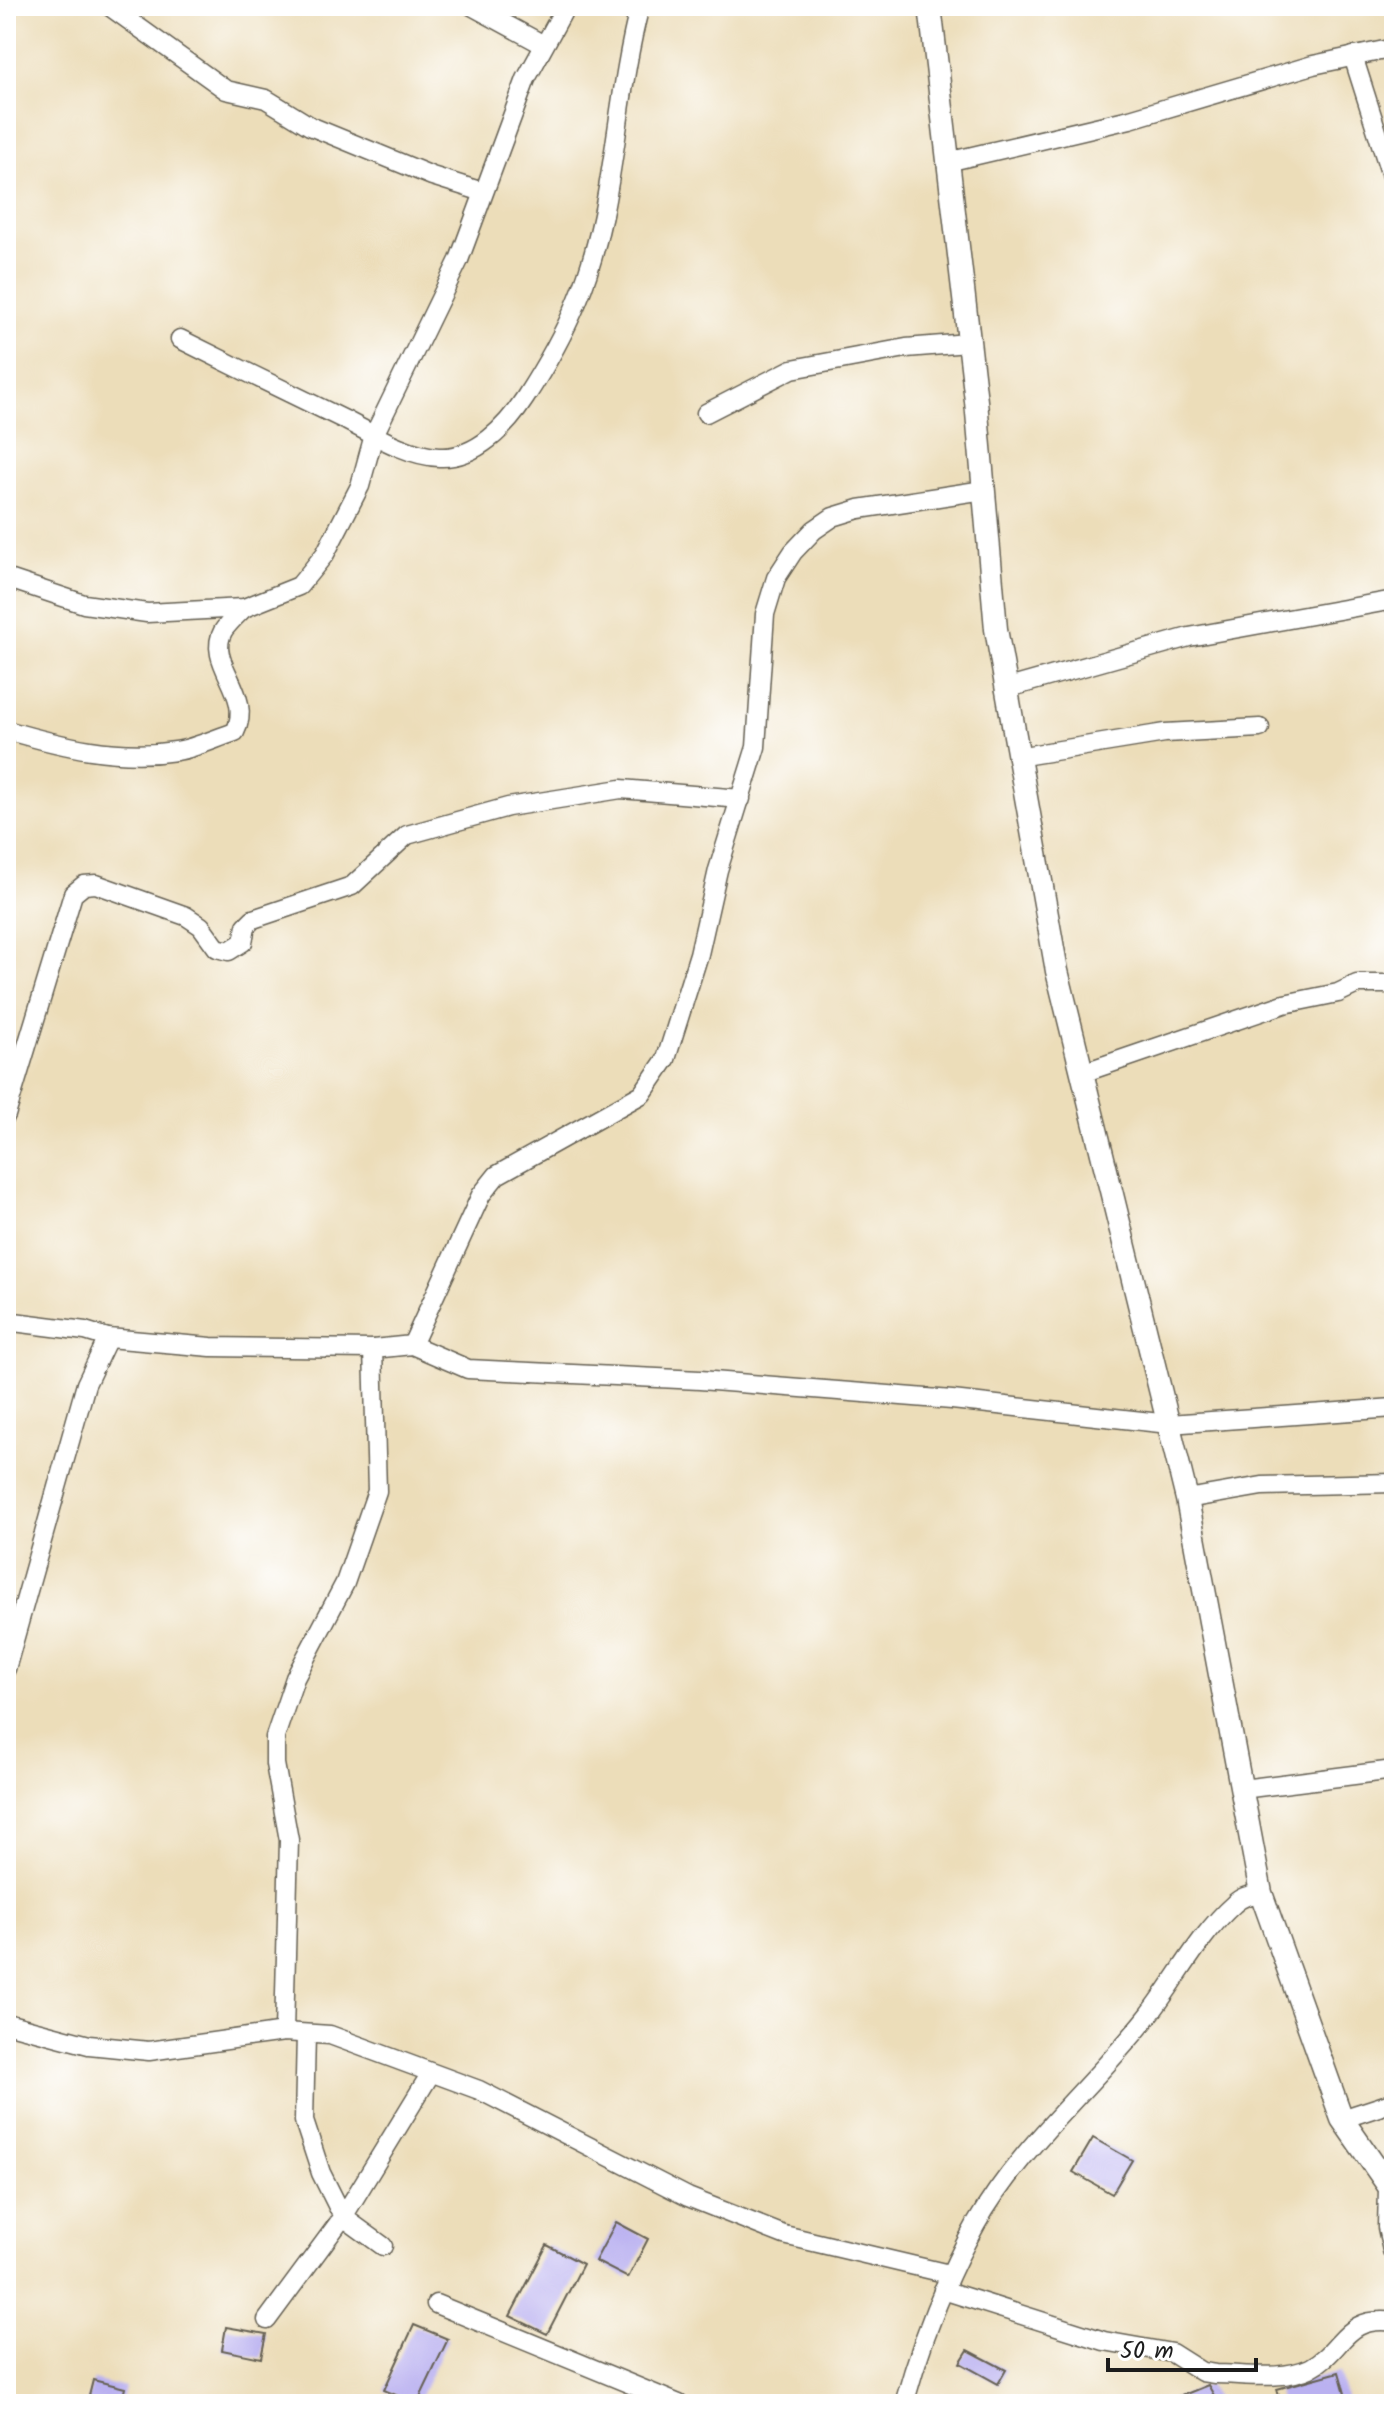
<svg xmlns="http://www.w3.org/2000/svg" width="1400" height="2410" font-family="Kalam,sans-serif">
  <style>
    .building { fill: #bab1f0 }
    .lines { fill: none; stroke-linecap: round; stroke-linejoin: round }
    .minor-casing { stroke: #656053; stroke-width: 21 }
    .tertiary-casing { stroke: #656053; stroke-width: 25 }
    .minor { stroke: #fff; stroke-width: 18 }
    .tertiary { stroke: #fff; stroke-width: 22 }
  </style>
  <rect width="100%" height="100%" fill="#fff"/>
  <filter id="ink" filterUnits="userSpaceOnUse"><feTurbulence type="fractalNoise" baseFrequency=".0125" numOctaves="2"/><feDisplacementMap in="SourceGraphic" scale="16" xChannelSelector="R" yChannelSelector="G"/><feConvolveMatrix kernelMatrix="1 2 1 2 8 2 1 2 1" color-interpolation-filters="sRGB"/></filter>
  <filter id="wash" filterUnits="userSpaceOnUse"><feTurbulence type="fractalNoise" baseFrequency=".006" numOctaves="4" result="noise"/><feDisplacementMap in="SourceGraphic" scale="32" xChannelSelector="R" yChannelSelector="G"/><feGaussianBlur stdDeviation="1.8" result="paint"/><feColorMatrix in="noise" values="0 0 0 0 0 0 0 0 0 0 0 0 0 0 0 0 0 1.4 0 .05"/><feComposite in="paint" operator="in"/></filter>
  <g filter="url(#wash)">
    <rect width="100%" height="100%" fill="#ecddb9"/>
    <g id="blocks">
      <g class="building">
        <path d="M 1093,2138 L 1132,2160 L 1112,2194 L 1073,2172 Z"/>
        <path d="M 616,2222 L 648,2239 L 628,2278 L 595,2261 Z"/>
        <path d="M 547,2245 L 583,2264 L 547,2334 L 510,2316 Z"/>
        <path d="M 414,2325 L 448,2339 L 417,2404 L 384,2390 Z"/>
        <path d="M 226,2327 L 266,2334 L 261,2358 L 222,2350 Z"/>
        <path d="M 968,2350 L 1006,2370 L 998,2384 L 960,2363 Z"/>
        <path d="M 1339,2372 L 1348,2404 L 1281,2404 L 1277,2389 Z"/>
        <path d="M 93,2380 L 125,2388 L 121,2404 L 87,2404 Z"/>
        <path d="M 1208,2385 L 1219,2404 L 1164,2404 L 1164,2403 Z"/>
      </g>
    </g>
  </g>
  <g filter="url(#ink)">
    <use href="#blocks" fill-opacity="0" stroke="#656053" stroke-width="2"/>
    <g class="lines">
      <g class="minor-casing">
        <g id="minor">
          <path d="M 109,6 L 226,90 L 266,99 L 310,126 L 432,176 L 483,192"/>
          <path d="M 472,6 L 542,44"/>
          <path d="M 1353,56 L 1394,185"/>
          <path d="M 947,162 L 1130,119 L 1313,65 L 1394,48"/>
          <path d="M 180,339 C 234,366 289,393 343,419 C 371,433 407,456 439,457 C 476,459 507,426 525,398 C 545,367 563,336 577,302 C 616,209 614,103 640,6"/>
          <path d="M 706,413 L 792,369 L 906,348 L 968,343"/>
          <path d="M 6,578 L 84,604 L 147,613 L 244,608 L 299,586 L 325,554 L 360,486 L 374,435 L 459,260 L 526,79 L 566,6"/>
          <path d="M 1005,689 L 1189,637 L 1394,600"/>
          <path d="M 6,730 C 61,746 118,760 176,751 C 196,748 216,738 235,732 C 255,694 205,663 223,631 C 228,623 237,615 244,608"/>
          <path d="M 1017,757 L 1165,733 L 1260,728"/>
          <path d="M 1085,1072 L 1284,1004 L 1338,993 L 1357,984 L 1394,984"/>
          <path d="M 6,1115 L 73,894 L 84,885 L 96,884 L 186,916 L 201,926 L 217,948 L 229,951 L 243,942 L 246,926 L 253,919 L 352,886 L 407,835 L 508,807 L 621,789 L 741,799"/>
          <path d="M 6,1321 L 85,1331 L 108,1338 L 211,1347 L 373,1349 L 412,1345 L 468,1369 L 700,1380 L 952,1400 L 1169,1424 L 1394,1408"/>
          <path d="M 412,1345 L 481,1195 L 497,1175 L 642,1094 L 666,1059 L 699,954 L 718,870 L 756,747 L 765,614 L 776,578 L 793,552 L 814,530 L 833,517 L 859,509 L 984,490"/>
          <path d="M 1187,1499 L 1262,1486 L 1394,1483"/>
          <path d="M 6,1669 L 86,1384 L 108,1338"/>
          <path d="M 1242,1789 L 1394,1770"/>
          <path d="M 6,2023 L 89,2045 L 149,2051 L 284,2032 L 330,2035 L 479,2090 L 688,2197 L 784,2235 L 949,2274"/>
          <path d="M 284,2032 L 289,1840 L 275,1764 L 275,1737 L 295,1678 L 345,1583 L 377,1491 L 373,1349"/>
          <path d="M 306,2034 L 304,2121 L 321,2173 L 343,2217 L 383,2246"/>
          <path d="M 1342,2119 L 1394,2102"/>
          <path d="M 943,2290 L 1104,2341 L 1172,2353 L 1202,2372 L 1215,2374 C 1244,2374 1282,2381 1310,2368 C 1345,2350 1343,2315 1394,2322"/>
          <path d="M 436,2304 L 679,2404"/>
          <path d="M 267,2320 L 343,2217 L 431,2073"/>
          <path d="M 904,2404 C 921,2342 944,2281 976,2224 C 1020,2146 1094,2085 1149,2015 C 1178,1978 1199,1935 1234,1904 C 1242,1896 1250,1895 1261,1893"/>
        </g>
      </g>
      <g class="tertiary-casing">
        <path id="tertiary" d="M 930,6 L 976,401 L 996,629 L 1057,971 L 1187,1499 L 1261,1893 L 1342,2119 L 1390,2188 L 1389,2227 L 1394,2250"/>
      </g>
      <use href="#minor" class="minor"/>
      <use href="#tertiary" class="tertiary"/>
    </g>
  </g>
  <rect width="1400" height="2410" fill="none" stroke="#fff" stroke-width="32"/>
  <path d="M1108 2358v12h148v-12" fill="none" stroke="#1c1c1c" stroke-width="4"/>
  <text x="1120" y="2358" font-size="24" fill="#1c1c1c" stroke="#ffffff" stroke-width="6" paint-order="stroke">50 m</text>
</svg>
